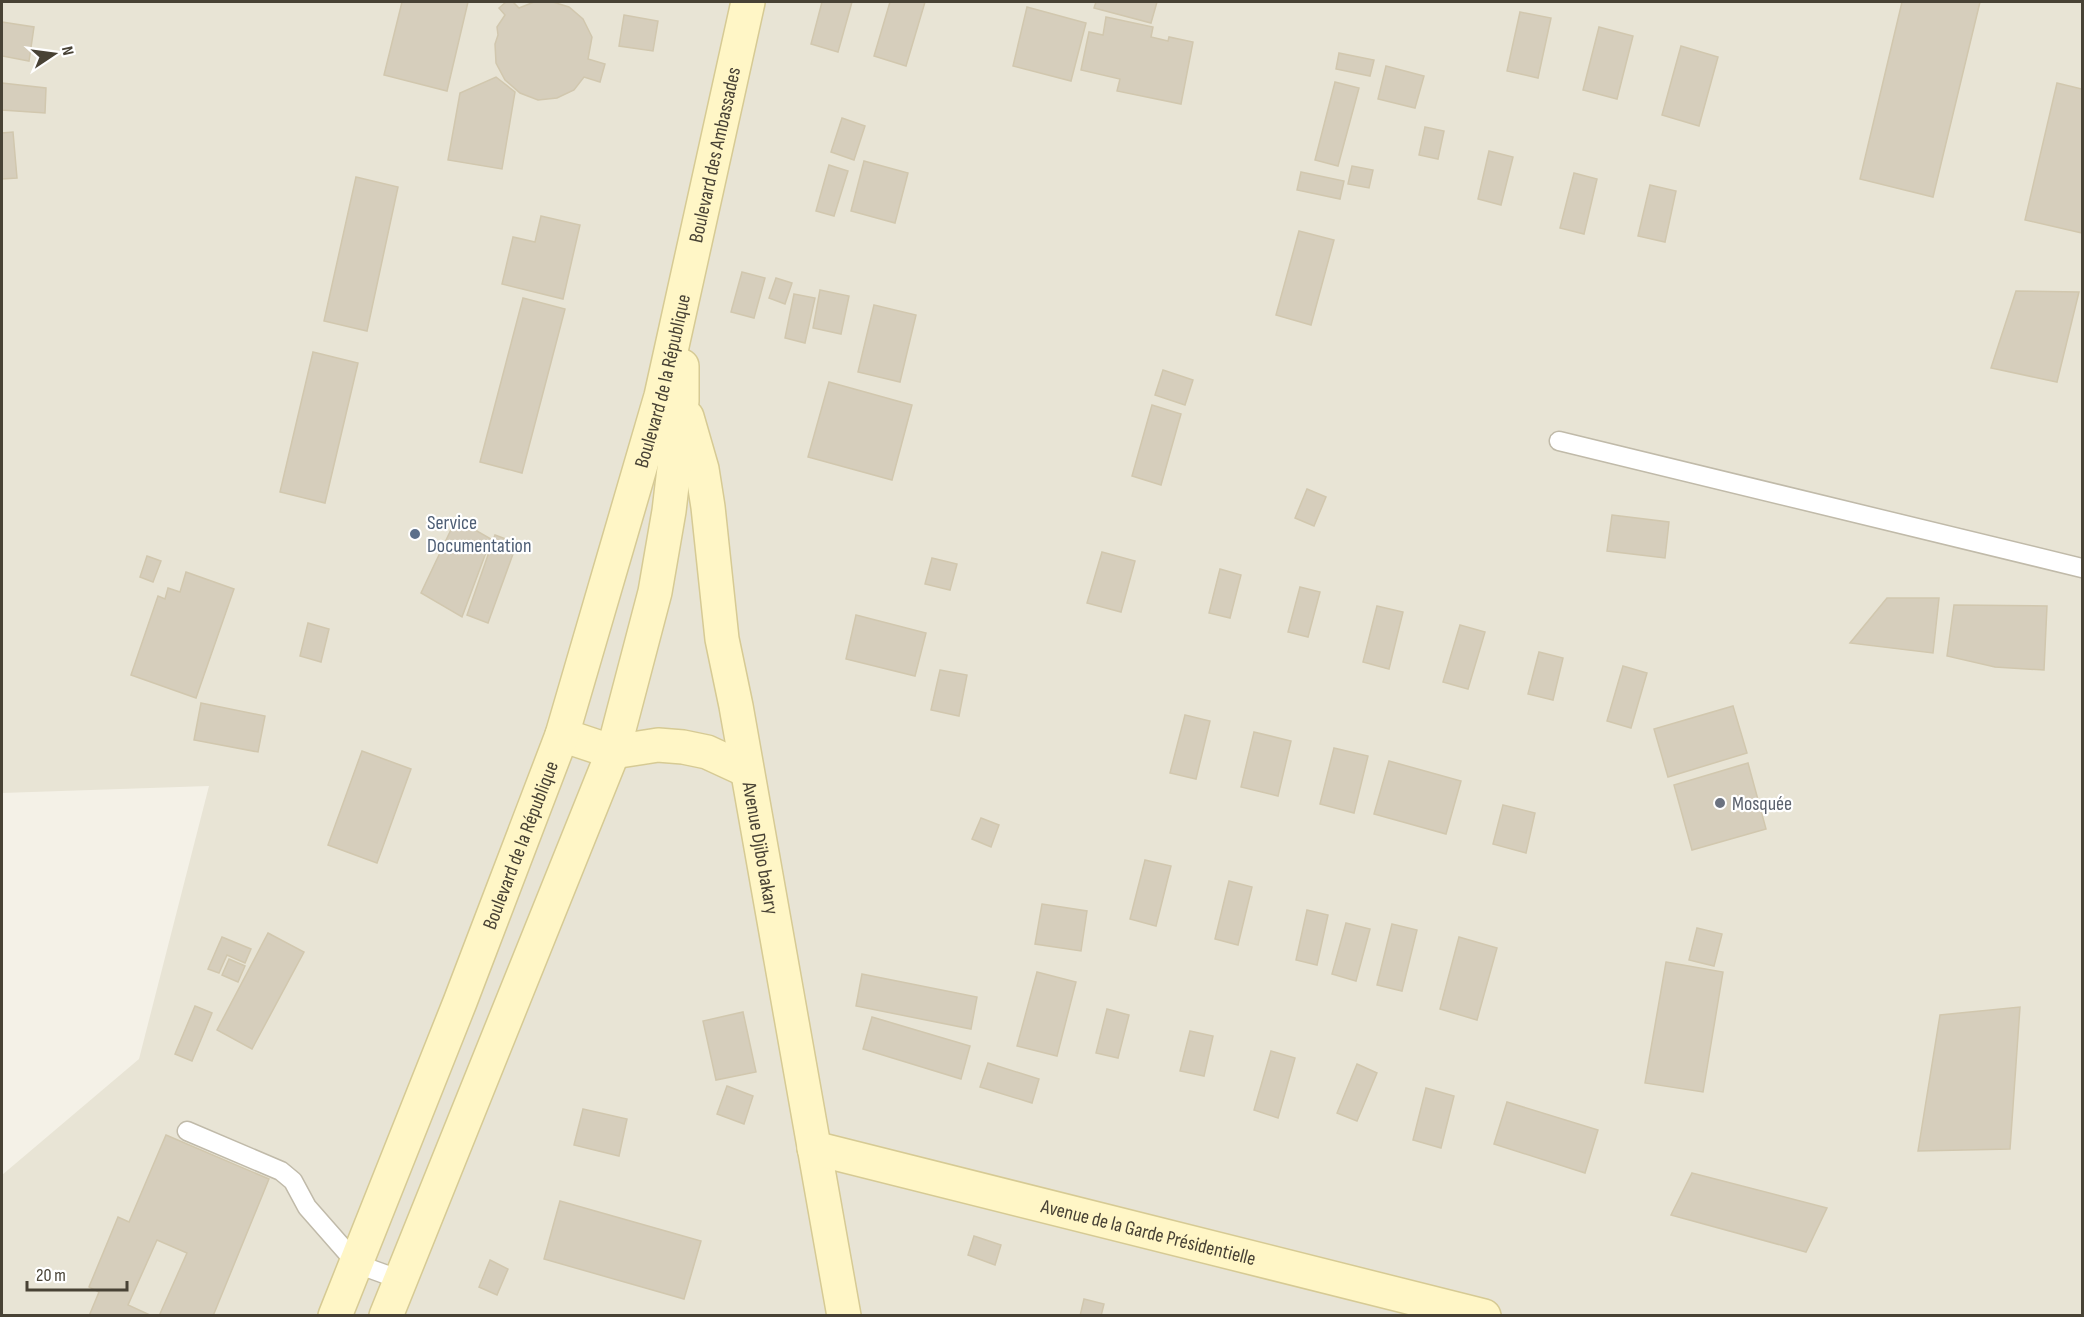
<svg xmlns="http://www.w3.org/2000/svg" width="2084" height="1317" font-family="'Sofia Sans Condensed',sans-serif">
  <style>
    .residential { fill: #e8e4d5 }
    .building { fill: #d6cebc; stroke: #d1c7ae; stroke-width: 1.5 }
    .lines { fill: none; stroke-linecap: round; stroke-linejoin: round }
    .lane-casing { stroke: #c0baa9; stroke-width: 21 }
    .secondary-casing { stroke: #d6ca94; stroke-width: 36 }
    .lane { stroke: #fff; stroke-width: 18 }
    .secondary { stroke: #fff6c6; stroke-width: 33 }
    .service-dot { fill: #5c6f8a; stroke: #fff; stroke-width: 2 }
    .worship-dot { fill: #6b7280; stroke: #fff; stroke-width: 2 }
    .labels { text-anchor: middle; stroke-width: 4.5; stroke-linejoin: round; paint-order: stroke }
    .street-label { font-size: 20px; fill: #484235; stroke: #fff }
    .service-label { font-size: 20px; fill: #4e5e75; stroke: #fff; text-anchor: start }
    .worship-label { font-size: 20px; fill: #5b616d; stroke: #fff; text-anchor: start }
  </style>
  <rect width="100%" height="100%" fill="#f4f1e7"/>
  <path class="residential" d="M 2,2 L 2082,2 L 2082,1315 L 2,1315 L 2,1175 L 139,1059 L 209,786 L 2,793 Z"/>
  <g class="building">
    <path d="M 402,2 L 468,2 L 447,91 L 384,75 Z"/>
    <path d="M 506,2 L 513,2 L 519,8 L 534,2 L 553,2 L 569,7 L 583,19 L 592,37 L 588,59 L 605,64 L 600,82 L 584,77 L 574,90 L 557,98 L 538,100 L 520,93 L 505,80 L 496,63 L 495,44 L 498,35 L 497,27 L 505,15 L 499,8 Z"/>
    <path d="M 822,2 L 852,2 L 838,52 L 811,44 Z"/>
    <path d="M 890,2 L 925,2 L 906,66 L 874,56 Z"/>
    <path d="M 1096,2 L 1157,2 L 1151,23 L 1094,8 Z"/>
    <path d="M 1902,2 L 1980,2 L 1933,197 L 1860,179 Z"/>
    <path d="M 1027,7 L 1086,23 L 1071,81 L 1013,66 Z"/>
    <path d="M 1520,12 L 1551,18 L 1538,78 L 1507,71 Z"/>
    <path d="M 624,15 L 658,21 L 653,51 L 619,46 Z"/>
    <path d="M 1106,17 L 1153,27 L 1151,37 L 1168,41 L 1169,37 L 1193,42 L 1181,104 L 1117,91 L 1120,79 L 1081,70 L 1089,32 L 1103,35 Z"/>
    <path d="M 2,22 L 34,27 L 29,61 L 2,56 Z"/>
    <path d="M 1599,27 L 1633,36 L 1617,99 L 1583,90 Z"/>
    <path d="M 1681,46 L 1718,57 L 1699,126 L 1662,115 Z"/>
    <path d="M 1339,53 L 1374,60 L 1370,76 L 1336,69 Z"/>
    <path d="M 1386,66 L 1424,76 L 1415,108 L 1378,99 Z"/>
    <path d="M 496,77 L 515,92 L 502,169 L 448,160 L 460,93 Z"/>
    <path d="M 1335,82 L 1359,88 L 1338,166 L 1315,160 Z"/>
    <path d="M 2,83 L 46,88 L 45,113 L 2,110 Z"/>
    <path d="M 2057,83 L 2082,89 L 2082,233 L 2025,220 Z"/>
    <path d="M 842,118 L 865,126 L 854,160 L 831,152 Z"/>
    <path d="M 1425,127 L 1444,131 L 1438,159 L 1419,155 Z"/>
    <path d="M 13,132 L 17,178 L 2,179 L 2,133 Z"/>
    <path d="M 1489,151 L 1513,157 L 1501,205 L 1478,199 Z"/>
    <path d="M 864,161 L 908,173 L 895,223 L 851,211 Z"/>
    <path d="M 829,165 L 848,171 L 834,216 L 816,211 Z"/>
    <path d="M 1352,166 L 1373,170 L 1369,188 L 1348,184 Z"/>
    <path d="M 1301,172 L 1344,181 L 1340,199 L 1297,190 Z"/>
    <path d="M 1574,173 L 1597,179 L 1584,234 L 1560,228 Z"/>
    <path d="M 356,177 L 398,187 L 367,331 L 324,321 Z"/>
    <path d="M 1650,185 L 1676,191 L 1665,242 L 1638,236 Z"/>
    <path d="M 541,216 L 580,225 L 563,299 L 502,284 L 513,237 L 535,242 Z"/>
    <path d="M 1299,231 L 1334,240 L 1311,325 L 1276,315 Z"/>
    <path d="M 742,272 L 765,278 L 754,318 L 731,312 Z"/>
    <path d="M 776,278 L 792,283 L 785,304 L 769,298 Z"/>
    <path d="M 820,290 L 849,296 L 841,334 L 813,328 Z"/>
    <path d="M 2016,291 L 2079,292 L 2057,382 L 1991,368 Z"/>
    <path d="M 794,294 L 815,298 L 805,343 L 785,338 Z"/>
    <path d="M 523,298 L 565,309 L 522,473 L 480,462 Z"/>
    <path d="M 874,305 L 916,315 L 900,382 L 858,372 Z"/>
    <path d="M 313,352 L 358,363 L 325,503 L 280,492 Z"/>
    <path d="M 1163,370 L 1193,380 L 1185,405 L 1155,395 Z"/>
    <path d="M 829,382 L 912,405 L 892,480 L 808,457 Z"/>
    <path d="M 1152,405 L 1181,414 L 1161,485 L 1132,476 Z"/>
    <path d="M 1307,489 L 1326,497 L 1314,526 L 1295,518 Z"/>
    <path d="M 1612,515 L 1669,522 L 1665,558 L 1607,551 Z"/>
    <path d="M 456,519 L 491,539 L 462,617 L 421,593 Z"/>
    <path d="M 495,535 L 517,543 L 488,623 L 467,615 Z"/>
    <path d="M 1102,552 L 1135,561 L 1121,612 L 1087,603 Z"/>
    <path d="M 147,556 L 161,561 L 153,582 L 140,577 Z"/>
    <path d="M 932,558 L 957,564 L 950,590 L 925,584 Z"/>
    <path d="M 1220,569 L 1241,575 L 1230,618 L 1209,613 Z"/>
    <path d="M 186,572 L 234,589 L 196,698 L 131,675 L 158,596 L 165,599 L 168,588 L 180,592 Z"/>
    <path d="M 1300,587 L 1320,592 L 1308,637 L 1288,632 Z"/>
    <path d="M 1887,598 L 1939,598 L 1933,653 L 1850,643 Z"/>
    <path d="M 1954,605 L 2047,606 L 2044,670 L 1995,667 L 1947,656 Z"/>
    <path d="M 1377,606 L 1403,612 L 1389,669 L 1363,662 Z"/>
    <path d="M 856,615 L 926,633 L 915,676 L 846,659 Z"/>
    <path d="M 308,623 L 329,629 L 321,662 L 300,656 Z"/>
    <path d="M 1460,625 L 1485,632 L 1468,689 L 1443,682 Z"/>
    <path d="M 1539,652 L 1563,658 L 1553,700 L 1528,694 Z"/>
    <path d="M 1623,666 L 1647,673 L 1631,728 L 1607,721 Z"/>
    <path d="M 940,670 L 967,675 L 959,716 L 931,710 Z"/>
    <path d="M 201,703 L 265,716 L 258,752 L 194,740 Z"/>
    <path d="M 1733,706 L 1747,753 L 1668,777 L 1654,729 Z"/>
    <path d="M 1185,715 L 1210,721 L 1196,779 L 1170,773 Z"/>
    <path d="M 1254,732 L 1291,741 L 1278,796 L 1241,787 Z"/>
    <path d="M 1334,748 L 1368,756 L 1354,813 L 1320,804 Z"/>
    <path d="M 362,751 L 411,769 L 377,863 L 328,845 Z"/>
    <path d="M 1389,761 L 1461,781 L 1446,834 L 1374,814 Z"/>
    <path d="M 1748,763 L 1766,829 L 1692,850 L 1674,785 Z"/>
    <path d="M 1503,805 L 1535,813 L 1526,853 L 1493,844 Z"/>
    <path d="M 981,818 L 999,825 L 991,847 L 972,839 Z"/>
    <path d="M 1145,860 L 1171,866 L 1156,926 L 1130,919 Z"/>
    <path d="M 1229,881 L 1252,887 L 1238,945 L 1215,939 Z"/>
    <path d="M 1042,904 L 1087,911 L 1081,951 L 1035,944 Z"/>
    <path d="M 1307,910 L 1328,915 L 1317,965 L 1296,960 Z"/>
    <path d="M 1346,923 L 1370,929 L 1356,981 L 1332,974 Z"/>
    <path d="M 1392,924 L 1417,930 L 1402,991 L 1377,985 Z"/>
    <path d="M 1697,928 L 1722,934 L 1714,966 L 1689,960 Z"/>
    <path d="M 268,933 L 304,952 L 252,1049 L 217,1030 Z"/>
    <path d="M 222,937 L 251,949 L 245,963 L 227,955 L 219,973 L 208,969 Z"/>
    <path d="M 1459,937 L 1497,948 L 1477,1020 L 1440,1009 Z"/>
    <path d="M 229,959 L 245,966 L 238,982 L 222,975 Z"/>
    <path d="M 1666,962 L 1723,972 L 1703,1092 L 1645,1083 Z"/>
    <path d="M 1037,972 L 1076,982 L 1057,1056 L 1017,1046 Z"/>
    <path d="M 862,974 L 977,997 L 971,1029 L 856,1006 Z"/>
    <path d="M 195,1006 L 212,1013 L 192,1061 L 175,1054 Z"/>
    <path d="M 2020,1007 L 2010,1149 L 1918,1151 L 1940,1015 Z"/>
    <path d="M 1107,1009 L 1129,1015 L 1118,1058 L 1096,1053 Z"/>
    <path d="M 743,1012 L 756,1072 L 716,1080 L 703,1021 Z"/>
    <path d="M 872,1017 L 970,1046 L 961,1079 L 863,1049 Z"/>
    <path d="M 1190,1031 L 1213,1036 L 1204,1076 L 1180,1071 Z"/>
    <path d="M 1271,1051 L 1295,1058 L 1278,1118 L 1254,1110 Z"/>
    <path d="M 988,1063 L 1039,1079 L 1032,1103 L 980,1087 Z"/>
    <path d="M 1357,1064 L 1377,1073 L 1357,1121 L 1337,1113 Z"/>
    <path d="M 727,1086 L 753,1096 L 744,1124 L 717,1114 Z"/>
    <path d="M 1426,1088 L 1454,1096 L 1441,1148 L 1413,1140 Z"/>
    <path d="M 1507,1102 L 1598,1130 L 1585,1173 L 1494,1144 Z"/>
    <path d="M 583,1109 L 627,1119 L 619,1156 L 574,1145 Z"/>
    <path d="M 166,1135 L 269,1179 L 213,1316 L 159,1316 L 187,1253 L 157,1240 L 128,1305 L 152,1316 L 89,1316 L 99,1292 L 89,1287 L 118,1217 L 129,1222 Z"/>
    <path d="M 1692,1173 L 1827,1208 L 1806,1252 L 1671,1215 Z"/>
    <path d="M 560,1201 L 701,1241 L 684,1299 L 544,1259 Z"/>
    <path d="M 974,1236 L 1001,1245 L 995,1265 L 968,1255 Z"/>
    <path d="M 490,1260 L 508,1269 L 497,1295 L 479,1287 Z"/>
    <path d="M 1084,1299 L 1104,1304 L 1101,1316 L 1080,1316 Z"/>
  </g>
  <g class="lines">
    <g class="lane-casing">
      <g id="lane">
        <path d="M 1559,441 L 2082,568"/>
        <path d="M 187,1131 L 281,1171 L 293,1181 L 307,1207 L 357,1264 L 401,1280"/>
      </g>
    </g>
    <g class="secondary-casing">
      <g id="secondary">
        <path id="s1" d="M 687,417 L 702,469 L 708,507 L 722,639 L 736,706 L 844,1316"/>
        <path d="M 562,735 L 613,752 L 658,745 L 683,747 L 707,752 L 746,770"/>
        <path id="s2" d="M 814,1148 L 1484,1316"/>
        <path id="s3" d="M 335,1316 L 460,1002 L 562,735 L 661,396 L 748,2"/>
        <path d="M 386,1316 L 613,752 L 655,592 L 669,511 L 682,401 L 682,366"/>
      </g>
    </g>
    <use href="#lane" class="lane"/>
    <use href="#secondary" class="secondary"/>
  </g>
  <circle class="service-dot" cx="415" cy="534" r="6"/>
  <circle class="worship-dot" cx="1720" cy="803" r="6"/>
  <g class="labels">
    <g class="street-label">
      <text dy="7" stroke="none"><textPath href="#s3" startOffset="1224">Boulevard des Ambassades</textPath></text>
      <text dy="7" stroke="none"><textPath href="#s3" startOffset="992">Boulevard de la République</textPath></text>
      <text dy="7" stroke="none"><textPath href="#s3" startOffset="506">Boulevard de la République</textPath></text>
      <text dy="7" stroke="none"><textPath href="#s1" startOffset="438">Avenue Djibo bakary</textPath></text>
      <text dy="7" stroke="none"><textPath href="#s2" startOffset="345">Avenue de la Garde Présidentielle</textPath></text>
    </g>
    <g class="service-label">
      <text x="427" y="529">Service<tspan x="427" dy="23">Documentation</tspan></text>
    </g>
    <g class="worship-label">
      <text x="1732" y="810">Mosquée</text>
    </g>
  </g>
  <rect width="2084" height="1317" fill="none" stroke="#484235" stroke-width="6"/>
  <g transform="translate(54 54) rotate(77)" stroke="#ffffff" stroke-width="4.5" paint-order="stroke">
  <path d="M0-4.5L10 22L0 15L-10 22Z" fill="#484235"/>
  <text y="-9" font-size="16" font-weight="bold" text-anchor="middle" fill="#484235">N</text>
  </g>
  <path d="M27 1281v9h100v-9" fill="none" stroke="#484235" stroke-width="3"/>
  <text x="36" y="1281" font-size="18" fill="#484235" stroke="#ffffff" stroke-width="4.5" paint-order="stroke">20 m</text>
</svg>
